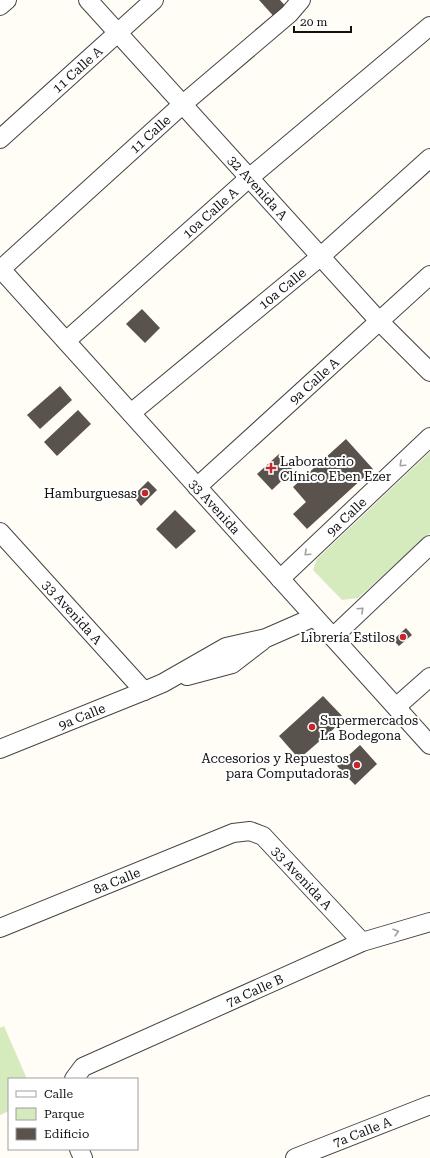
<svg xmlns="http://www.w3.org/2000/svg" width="430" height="1158" font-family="'Roboto Serif',serif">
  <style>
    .green { fill: #d5ebbd }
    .building { fill: #5a524d }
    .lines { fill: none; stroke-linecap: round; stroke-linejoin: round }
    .minor-casing { stroke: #444; stroke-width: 20 }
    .minor { stroke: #fff; stroke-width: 18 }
    .oneway { stroke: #a0a0a0 }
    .poi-dot { fill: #c4262e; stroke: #fff; stroke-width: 1.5 }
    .labels { text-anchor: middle; stroke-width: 4; stroke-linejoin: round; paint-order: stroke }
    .street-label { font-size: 13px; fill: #111; stroke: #fff }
    .poi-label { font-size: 13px; fill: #111; stroke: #fff; text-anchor: end }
  </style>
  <rect width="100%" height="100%" fill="#fffdf5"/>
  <g class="green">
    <path d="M 430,452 L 430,533 L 358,598 L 342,600 L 313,570 L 317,559 Z"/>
    <path d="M 4,1026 L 27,1079 L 9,1079 L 9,1111 L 0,1115 L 0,1028 Z"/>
  </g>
  <g class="building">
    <path d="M 259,0 L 280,0 L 288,9 L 277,20 Z"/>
    <path d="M 142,309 L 160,328 L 145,343 L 126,324 Z"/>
    <path d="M 60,386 L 72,400 L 40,429 L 27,415 Z"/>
    <path d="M 78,410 L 91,424 L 57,456 L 44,442 Z"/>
    <path d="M 346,439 L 373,469 L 307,529 L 293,514 L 306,502 L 293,487 Z"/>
    <path d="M 279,454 L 293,470 L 272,490 L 257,474 Z"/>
    <path d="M 148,481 L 157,490 L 141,506 L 133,496 Z"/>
    <path d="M 175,510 L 196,531 L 176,549 L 156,529 Z"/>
    <path d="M 406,628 L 412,635 L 399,646 L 393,640 Z"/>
    <path d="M 323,696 L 345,719 L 299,759 L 279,736 Z"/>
    <path d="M 360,745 L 377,764 L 355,785 L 337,766 Z"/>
  </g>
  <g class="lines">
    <g class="minor-casing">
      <g id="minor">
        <path id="s1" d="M 88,0 L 379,321 L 430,372"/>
        <path d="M 0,6 L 7,0"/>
        <path id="s2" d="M 0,139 L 154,0"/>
        <path id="s3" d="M 0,268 L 430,745"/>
        <path id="s4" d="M 1,269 L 183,104 L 289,14 L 301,0"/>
        <path id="s5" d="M 66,341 L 249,178 L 430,26"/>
        <path id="s6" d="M 131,413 L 320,257 L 430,158"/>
        <path id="s7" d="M 197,487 L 430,275"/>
        <path id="s8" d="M 0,532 L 144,691"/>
        <path id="s9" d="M 280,579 L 430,437"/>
        <path d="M 333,637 L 430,545"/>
        <path d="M 187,676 L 232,664 L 262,641"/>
        <path d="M 396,707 L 430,677"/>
        <path id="s10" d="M 0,749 L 144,691 L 163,683 L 226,647 L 266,638 L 314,617"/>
        <path id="s11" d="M 0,928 L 233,833 L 250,831 L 263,836 L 362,942"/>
        <path id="s12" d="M 74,1079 L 83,1067 L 362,942 L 430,922"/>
        <path d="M 79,1149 L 83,1158"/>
        <path id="s13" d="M 295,1158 L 430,1105"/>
      </g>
    </g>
    <use href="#minor" class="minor"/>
  </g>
  <defs><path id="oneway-chevron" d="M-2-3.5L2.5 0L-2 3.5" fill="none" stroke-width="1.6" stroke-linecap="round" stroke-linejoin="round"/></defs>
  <g class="oneway">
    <use href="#oneway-chevron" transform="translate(402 464) rotate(137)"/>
    <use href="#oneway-chevron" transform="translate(307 553) rotate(137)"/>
    <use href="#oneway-chevron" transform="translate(361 610) rotate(-43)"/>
    <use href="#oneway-chevron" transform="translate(396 932) rotate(-16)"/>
  </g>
  <g class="poi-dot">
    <path d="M269 462h4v4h4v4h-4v4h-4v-4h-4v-4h4z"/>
    <circle cx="145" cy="493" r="4"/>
    <circle cx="403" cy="637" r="4"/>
    <circle cx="312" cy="727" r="4"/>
    <circle cx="357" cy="765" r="4"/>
  </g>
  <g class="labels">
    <g class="street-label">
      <text dy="5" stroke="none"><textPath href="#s2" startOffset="104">11 Calle A</textPath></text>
      <text dy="5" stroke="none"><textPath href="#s4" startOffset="201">11 Calle</textPath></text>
      <text dy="5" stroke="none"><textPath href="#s1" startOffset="253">32 Avenida A</textPath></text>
      <text dy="5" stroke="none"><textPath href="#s5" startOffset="193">10a Calle A</textPath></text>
      <text dy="5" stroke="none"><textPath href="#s6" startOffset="196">10a Calle</textPath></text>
      <text dy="5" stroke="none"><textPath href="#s7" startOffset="158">9a Calle A</textPath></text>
      <text dy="5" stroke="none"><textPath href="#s3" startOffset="321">33 Avenida</textPath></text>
      <text dy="5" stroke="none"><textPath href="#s9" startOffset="91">9a Calle</textPath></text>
      <text dy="5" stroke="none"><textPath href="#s8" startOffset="108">33 Avenida A</textPath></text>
      <text dy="5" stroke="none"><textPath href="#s10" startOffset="88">9a Calle</textPath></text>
      <text dy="5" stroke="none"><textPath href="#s11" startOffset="340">33 Avenida A</textPath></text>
      <text dy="5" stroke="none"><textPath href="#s11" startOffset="126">8a Calle</textPath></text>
      <text dy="5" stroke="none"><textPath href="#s12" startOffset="203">7a Calle B</textPath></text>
      <text dy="5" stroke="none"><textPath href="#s13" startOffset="72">7a Calle A</textPath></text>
    </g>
    <g class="poi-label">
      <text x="280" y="466" text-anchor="start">Laboratorio<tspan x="280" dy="15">Clínico Eben Ezer</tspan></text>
      <text x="137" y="498">Hamburguesas</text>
      <text x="395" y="642">Librería Estilos</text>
      <text x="320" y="725" text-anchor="start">Supermercados<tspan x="320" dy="15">La Bodegona</tspan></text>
      <text x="349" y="763">Accesorios y Repuestos<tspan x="349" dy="15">para Computadoras</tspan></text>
    </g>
  </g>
  <rect x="8" y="1078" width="130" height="72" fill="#ffffff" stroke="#a0a0a0"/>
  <rect x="16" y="1091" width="20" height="6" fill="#ffffff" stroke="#a0a0a0"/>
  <text x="44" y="1098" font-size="12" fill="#111111">Calle</text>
  <rect x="16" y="1108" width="20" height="12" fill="#d5ebbd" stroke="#a0a0a0"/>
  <text x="44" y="1118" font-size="12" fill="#111111">Parque</text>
  <rect x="16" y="1128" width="20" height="12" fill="#5a524d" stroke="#a0a0a0"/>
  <text x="44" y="1138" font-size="12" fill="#111111">Edificio</text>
  <path d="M294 26v6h57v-6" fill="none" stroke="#111111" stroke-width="2"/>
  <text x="300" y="26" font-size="12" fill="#111111" stroke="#ffffff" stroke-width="3" paint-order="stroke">20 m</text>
</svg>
